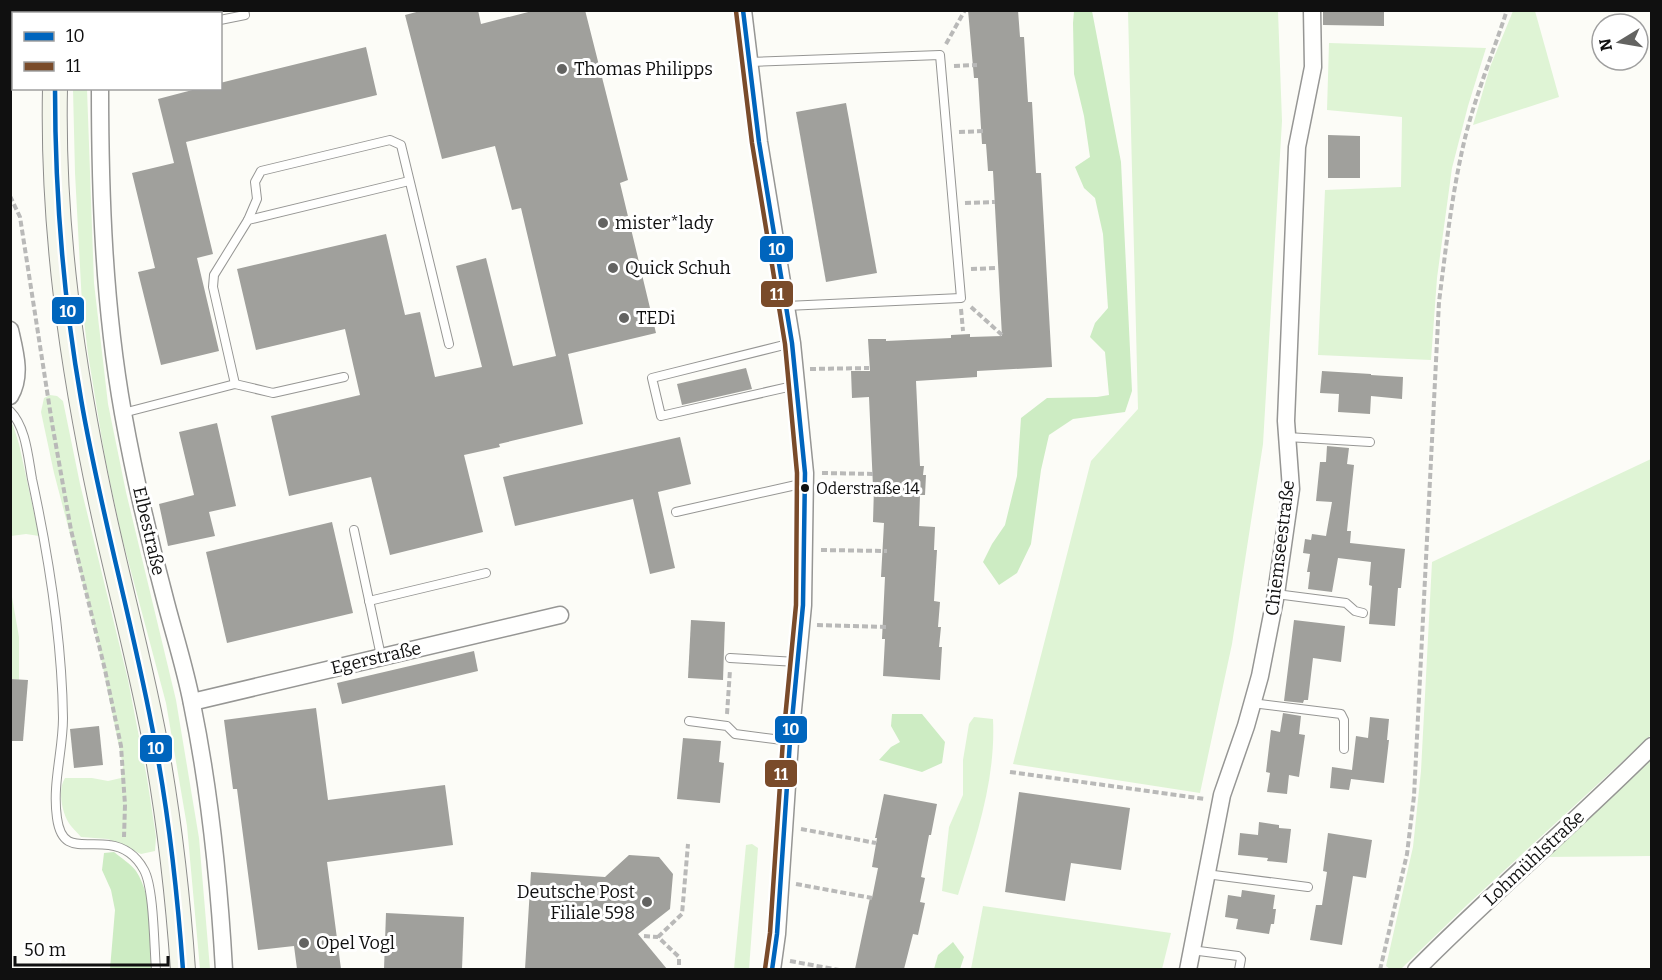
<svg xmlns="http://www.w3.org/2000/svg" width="1662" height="980" font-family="Bitter,serif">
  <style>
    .green { fill: #dff4d5 }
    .forest { fill: #cdecc3 }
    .building { fill: #a0a09c }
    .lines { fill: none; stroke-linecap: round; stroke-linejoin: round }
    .service-casing { stroke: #969694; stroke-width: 10 }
    .minor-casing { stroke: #969694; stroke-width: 19 }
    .secondary-casing { stroke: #8d8d8b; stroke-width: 26 }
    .path { stroke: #b9b9b8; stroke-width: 4; stroke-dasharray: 6 3; stroke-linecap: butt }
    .service { stroke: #fffffe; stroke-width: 8 }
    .minor { stroke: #fffffe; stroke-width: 16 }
    .secondary { stroke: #f4f6eb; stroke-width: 24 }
    .bus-1-casing { stroke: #fff; stroke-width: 9 }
    .bus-2-casing { stroke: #fff; stroke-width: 9 }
    .bus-1 { stroke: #0065bd; stroke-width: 4.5 }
    .bus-2 { stroke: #7a4b2a; stroke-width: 4.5 }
    .poi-dot { fill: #636361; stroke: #fff; stroke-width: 2 }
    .bus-dot { fill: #101010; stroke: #fff; stroke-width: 2 }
    .labels { text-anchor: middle; stroke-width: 6; stroke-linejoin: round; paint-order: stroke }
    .bus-label { font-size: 16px; fill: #101010; stroke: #fff; text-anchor: start }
    .poi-label { font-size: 18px; fill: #101010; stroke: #fff; text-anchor: start }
    .street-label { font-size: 18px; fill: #101010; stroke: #fff }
    .line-badge { stroke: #fff; stroke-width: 2 }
    .badge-label { font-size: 16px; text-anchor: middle; font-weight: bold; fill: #fff }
  </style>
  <rect width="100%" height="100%" fill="#fcfcf7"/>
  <g class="green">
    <path d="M 1128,11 L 1278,11 L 1282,121 L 1263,444 L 1232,644 L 1200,793 L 1013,764 L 1091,461 L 1138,409 Z"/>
    <path d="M 1513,11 L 1535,11 L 1559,97 L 1473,125 L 1490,67 Z"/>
    <path d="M 1329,43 L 1486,48 L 1468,106 L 1452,168 L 1437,278 L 1431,360 L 1318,355 L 1325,190 L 1401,187 L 1402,117 L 1327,110 Z"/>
    <path d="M 73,89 L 87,89 L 94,283 L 108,404 L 126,492 L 176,700 L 199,838 L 210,969 L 200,969 L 187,826 L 166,703 L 121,534 L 105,458 L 88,354 L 82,304 L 75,173 Z"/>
    <path d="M 50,395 L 57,396 L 63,401 L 80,484 L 128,680 L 147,778 L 156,837 L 155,851 L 141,854 L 108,839 L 81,837 C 78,833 74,830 71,826 C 62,815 57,790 65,778 L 92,778 L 108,781 L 121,778 L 123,766 L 96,633 L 54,473 L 41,412 L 44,398 Z"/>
    <path d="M 11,424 L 13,425 L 19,444 L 39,536 L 26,534 L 11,536 Z"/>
    <path d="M 1651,459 L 1651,735 L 1467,905 L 1401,969 L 1390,969 L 1386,966 L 1413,847 L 1421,771 L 1432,562 Z"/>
    <path d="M 10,586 L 19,637 L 19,680 L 11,679 Z"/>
    <path d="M 974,717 L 993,719 C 996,780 976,838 958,895 L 942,891 L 949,827 L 963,795 L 963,760 L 969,724 Z"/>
    <path d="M 1651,755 L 1651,856 L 1545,857 Z"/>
    <path d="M 752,844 L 758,848 L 749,969 L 734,969 L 746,845 Z"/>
    <path d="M 983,906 L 1171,933 L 1162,969 L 971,969 Z"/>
  </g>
  <g class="forest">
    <path d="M 1074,11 L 1092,11 L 1121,162 L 1132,391 L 1125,412 L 1073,419 L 1049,435 L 1041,470 L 1031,544 L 1017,573 L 999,585 L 983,562 L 992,544 L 1005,525 L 1017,476 L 1021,418 L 1047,398 L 1097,397 L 1109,395 L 1105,352 L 1090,337 L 1095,323 L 1108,308 L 1103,234 L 1095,198 L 1084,188 L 1075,167 L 1090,157 L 1084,116 L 1074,74 L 1073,23 Z"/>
    <path d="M 892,714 L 922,714 L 945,742 L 942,763 L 922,772 L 879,760 L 891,747 L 900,742 L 891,726 Z"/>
    <path d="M 114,852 C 121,858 131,864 136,871 C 154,899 150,938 151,969 L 110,969 L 115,910 L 111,890 L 102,870 L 104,853 Z"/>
    <path d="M 953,942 L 964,957 L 960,969 L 934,969 L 938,955 Z"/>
  </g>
  <g class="building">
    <path d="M 424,10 L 478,10 L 481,24 L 536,10 L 585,10 L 628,180 L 620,183 L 656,333 L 568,354 L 583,424 L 499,444 L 500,447 L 464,455 L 483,532 L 390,555 L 371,477 L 289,496 L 271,416 L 360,395 L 345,329 L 256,350 L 237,269 L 386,234 L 405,315 L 420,312 L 435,377 L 482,367 L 456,266 L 486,258 L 513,366 L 556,356 L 521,208 L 512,210 L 495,146 L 442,159 L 405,15 Z"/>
    <path d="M 968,10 L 1018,10 L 1020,37 L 1024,37 L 1028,102 L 1032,102 L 1036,173 L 1041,173 L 1052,367 L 977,371 L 977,377 L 916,381 L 920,466 L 924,466 L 923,475 L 926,475 L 925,495 L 920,495 L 919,526 L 935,527 L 934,550 L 937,550 L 934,601 L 940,602 L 938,627 L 941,627 L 939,647 L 942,647 L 940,680 L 883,676 L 885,639 L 882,639 L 885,577 L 881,577 L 884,523 L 873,522 L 874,487 L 873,487 L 869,397 L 852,398 L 851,371 L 870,371 L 868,339 L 886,339 L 886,341 L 951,338 L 951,335 L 970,334 L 970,337 L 1002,336 L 993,171 L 988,171 L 986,144 L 982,144 L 978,78 L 974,78 Z"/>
    <path d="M 1323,10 L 1384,10 L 1384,26 L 1323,25 Z"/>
    <path d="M 366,47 L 377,95 L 186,142 L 213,254 L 197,258 L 219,351 L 161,365 L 138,272 L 155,268 L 132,173 L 174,163 L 158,99 L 200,88 L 220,88 L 220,83 Z"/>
    <path d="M 846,103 L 877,273 L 826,282 L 796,112 Z"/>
    <path d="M 1328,135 L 1360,136 L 1360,178 L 1328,178 Z"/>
    <path d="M 746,368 L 752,389 L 682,405 L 677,384 Z"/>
    <path d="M 1322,371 L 1371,374 L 1371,375 L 1403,377 L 1402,399 L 1371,396 L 1370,414 L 1338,412 L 1339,394 L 1320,393 Z"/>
    <path d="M 217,423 L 236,506 L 209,512 L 215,536 L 168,546 L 159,504 L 194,495 L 179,432 Z"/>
    <path d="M 680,437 L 691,484 L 658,492 L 675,568 L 650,574 L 633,499 L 515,526 L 503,477 Z"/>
    <path d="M 1327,446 L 1349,448 L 1347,464 L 1354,465 L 1347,531 L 1351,531 L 1350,543 L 1405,549 L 1401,588 L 1398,588 L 1395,626 L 1369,624 L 1372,586 L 1369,585 L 1371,562 L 1338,558 L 1332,592 L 1308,589 L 1310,572 L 1307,572 L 1310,554 L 1303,553 L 1305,539 L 1311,540 L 1312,534 L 1326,536 L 1332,502 L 1316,501 L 1320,462 L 1326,462 Z"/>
    <path d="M 332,522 L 353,613 L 227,643 L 206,552 Z"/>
    <path d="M 691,620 L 725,622 L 723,680 L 688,678 Z"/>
    <path d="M 1294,620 L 1345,626 L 1341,662 L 1313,658 L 1308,700 L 1304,700 L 1303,703 L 1284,701 Z"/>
    <path d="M 474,651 L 478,671 L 342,704 L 337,683 Z"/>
    <path d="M 10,679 L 28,680 L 23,741 L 10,741 Z"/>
    <path d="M 316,708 L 328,800 L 445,785 L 453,845 L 327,862 L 341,969 L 297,969 L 294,946 L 258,950 L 237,789 L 233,789 L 224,720 Z"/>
    <path d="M 1283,713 L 1301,716 L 1299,734 L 1305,735 L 1299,777 L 1289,775 L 1287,794 L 1267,792 L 1270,773 L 1266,772 L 1271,730 L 1280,732 Z"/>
    <path d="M 1370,717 L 1389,719 L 1387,740 L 1389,740 L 1384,783 L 1351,779 L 1349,790 L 1330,788 L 1332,767 L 1352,770 L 1356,736 L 1368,738 Z"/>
    <path d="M 99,726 L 103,765 L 74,768 L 70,729 Z"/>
    <path d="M 683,738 L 721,741 L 719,762 L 724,763 L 720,803 L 677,799 Z"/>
    <path d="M 1019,792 L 1130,808 L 1121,870 L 1071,863 L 1065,901 L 1005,892 Z"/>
    <path d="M 884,794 L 937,804 L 931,835 L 929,835 L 921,877 L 925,878 L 920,902 L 925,903 L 918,935 L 913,934 L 904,969 L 855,969 L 870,898 L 872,898 L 878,868 L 872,867 L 877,838 L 875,838 Z"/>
    <path d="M 1259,822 L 1279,825 L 1279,828 L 1291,829 L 1287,863 L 1267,861 L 1268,858 L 1238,855 L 1240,833 L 1258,835 Z"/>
    <path d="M 1328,833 L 1372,840 L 1366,878 L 1353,876 L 1342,945 L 1310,940 L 1316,905 L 1322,905 L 1327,872 L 1323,871 Z"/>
    <path d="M 629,855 L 659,857 L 673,874 L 670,909 L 638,934 L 667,969 L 525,969 L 531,872 L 605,877 Z"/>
    <path d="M 1242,890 L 1275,895 L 1273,909 L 1276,909 L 1274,924 L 1271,924 L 1269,934 L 1236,929 L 1238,919 L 1225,917 L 1228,895 L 1241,897 Z"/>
    <path d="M 386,913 L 464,917 L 462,969 L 384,969 Z"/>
  </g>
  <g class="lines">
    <g class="service-casing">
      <g id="service">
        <path d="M 220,20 L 245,15 L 244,10"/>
        <path d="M 749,62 L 940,55 L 961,298 L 786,306"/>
        <path d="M 248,220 L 257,199 L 255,182 L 261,171 L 390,140 L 401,145 L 449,344"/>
        <path d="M 792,343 L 652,378 L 661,416 L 797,385"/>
        <path d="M 235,384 L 213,287 L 214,275 L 248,220 L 409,181"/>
        <path d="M 10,411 C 26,427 28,457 32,479 C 49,558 62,637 63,718 C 63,751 52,784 57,818 C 62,854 83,841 109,845 C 125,847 137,857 144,870 C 154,888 154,947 156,970"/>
        <path d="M 123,413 L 235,384 L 273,393 L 344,377"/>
        <path d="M 1287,437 L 1370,442"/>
        <path d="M 676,512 L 805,483"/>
        <path d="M 354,530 L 381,656"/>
        <path d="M 1276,594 L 1346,603 L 1355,611 L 1363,613"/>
        <path d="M 369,601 L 486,573"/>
        <path d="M 730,658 L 797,662"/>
        <path d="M 1252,703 L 1341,714 L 1344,720 L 1344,749"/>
        <path d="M 689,721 L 727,726 L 735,734 L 790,741"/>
        <path d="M 1206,874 L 1308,887"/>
        <path d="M 1191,950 L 1238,956 L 1241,959 L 1239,970"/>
      </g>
    </g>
    <g class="minor-casing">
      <g id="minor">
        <path d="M 743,10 L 759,142 L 792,343 L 805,473 L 803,605 L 790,741 L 777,934 L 772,970"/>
        <path d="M 103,14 L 104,10"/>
        <path d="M 10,42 L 14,42"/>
        <path d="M 100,88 C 100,197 104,306 123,413 C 134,474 148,535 164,595 C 173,631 185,667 192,704 C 210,792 219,880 224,970"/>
        <path d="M 10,330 C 15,352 22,376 10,396"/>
        <path d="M 192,702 L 560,615"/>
        <path d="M 1188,970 L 1222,795 L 1246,726 L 1260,676 L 1276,594 L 1291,489 L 1286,421 L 1297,147 L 1313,67 L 1312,10"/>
        <path d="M 1416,970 C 1492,893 1575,823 1652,746"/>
      </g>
    </g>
    <g class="secondary-casing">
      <g id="secondary">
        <path d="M 58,14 L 59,10"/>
        <path d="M 55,88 C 52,228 72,366 101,502 C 119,587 143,672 158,758 C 170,828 178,899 183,970"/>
      </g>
    </g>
    <g class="path">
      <path d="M 946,44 L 965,10"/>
      <path d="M 954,66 L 977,65"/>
      <path d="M 959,132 L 985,131"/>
      <path d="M 10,196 L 20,217 L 52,423 L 71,530 L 105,670 L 121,746 L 125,805 L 124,837"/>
      <path d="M 965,203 L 995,202"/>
      <path d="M 971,269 L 997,268"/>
      <path d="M 971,307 L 1002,335"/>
      <path d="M 961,309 L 963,331"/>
      <path d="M 810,369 L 869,368"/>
      <path d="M 822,473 L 875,474"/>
      <path d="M 821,550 L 887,551"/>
      <path d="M 817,625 L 888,627"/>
      <path d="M 727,714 L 730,670"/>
      <path d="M 1010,772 L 1205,799"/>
      <path d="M 801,829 L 876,843"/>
      <path d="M 796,884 L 872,898"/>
      <path d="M 644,936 L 658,937 L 679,957 L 679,970"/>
      <path d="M 658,937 L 682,914 L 688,844"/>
      <path d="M 790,961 L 839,970"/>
      <path d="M 1380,970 L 1407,854 L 1414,796 L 1439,302 C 1446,247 1452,192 1465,138 C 1476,94 1493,53 1507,10"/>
    </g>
    <use href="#service" class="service"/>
    <use href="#minor" class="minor"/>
    <use href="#secondary" class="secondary"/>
    <g class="bus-1-casing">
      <g id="bus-1">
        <path d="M 743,10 L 759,142 L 792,343 L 805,473 L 803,605 L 790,741 L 777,934 L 772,970"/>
        <path d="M 55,88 C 55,193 63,296 81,399 C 100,510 131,617 152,727 C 168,807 177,888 183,970"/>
      </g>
    </g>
    <g class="bus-2-casing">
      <path id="bus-2" d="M 736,11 L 752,143 L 785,344 L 797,473 L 796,605 L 783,740 L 770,933 L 765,969"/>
    </g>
    <use href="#bus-1" class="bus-1"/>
    <use href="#bus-2" class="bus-2"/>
  </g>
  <g class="poi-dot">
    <circle cx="562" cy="69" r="6"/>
    <circle cx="603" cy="223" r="6"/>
    <circle cx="613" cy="268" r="6"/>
    <circle cx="624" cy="318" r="6"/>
    <circle cx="647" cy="902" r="6"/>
    <circle cx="304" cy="943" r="6"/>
  </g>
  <circle class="bus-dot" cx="805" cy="488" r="5"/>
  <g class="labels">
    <g class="bus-label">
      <text x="816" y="494">Oderstraße 14</text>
    </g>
    <g class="poi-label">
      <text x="574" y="75">Thomas Philipps</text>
      <text x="615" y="229">mister*lady</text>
      <text x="625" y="274">Quick Schuh</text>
      <text x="636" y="324">TEDi</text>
      <text x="635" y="898" text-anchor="end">Deutsche Post<tspan x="635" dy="21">Filiale 598</tspan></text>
      <text x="316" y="949">Opel Vogl</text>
    </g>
    <g class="street-label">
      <text transform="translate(149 531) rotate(77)" y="6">Elbestraße</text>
      <text transform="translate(1280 548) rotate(-83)" y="6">Chiemseestraße</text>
      <text transform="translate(376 658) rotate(-13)" y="6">Egerstraße</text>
      <text transform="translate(1534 858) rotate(-43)" y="6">Lohmühlstraße</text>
    </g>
  </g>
  <g class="line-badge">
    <rect x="759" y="235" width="35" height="28" rx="6" fill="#0065bd"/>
    <rect x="760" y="280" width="34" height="28" rx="6" fill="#7a4b2a"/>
    <rect x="51" y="296" width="34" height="29" rx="6" fill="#0065bd"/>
    <rect x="774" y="715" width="34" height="29" rx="6" fill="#0065bd"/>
    <rect x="139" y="734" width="34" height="29" rx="6" fill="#0065bd"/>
    <rect x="764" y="759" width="34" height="29" rx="6" fill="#7a4b2a"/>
  </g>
  <g class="badge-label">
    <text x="777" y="255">10</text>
    <text x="777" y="300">11</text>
    <text x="68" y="317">10</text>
    <text x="791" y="735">10</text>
    <text x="156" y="754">10</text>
    <text x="781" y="780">11</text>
  </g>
  <rect width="1662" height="980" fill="none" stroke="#101010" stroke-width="24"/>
  <rect x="12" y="12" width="210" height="78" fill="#ffffff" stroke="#9f9f9f" stroke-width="1.5"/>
  <rect x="24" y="32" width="30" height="9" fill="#0065bd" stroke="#9f9f9f" stroke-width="1.5"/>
  <text x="66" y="42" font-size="18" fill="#101010">10</text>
  <rect x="24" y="62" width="30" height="9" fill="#7a4b2a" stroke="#9f9f9f" stroke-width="1.5"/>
  <text x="66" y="72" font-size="18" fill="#101010">11</text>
  <g transform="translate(1620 42) rotate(259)"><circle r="28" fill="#ffffff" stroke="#9f9f9f" stroke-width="1.5"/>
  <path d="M0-4.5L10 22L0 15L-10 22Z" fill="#636361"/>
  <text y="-9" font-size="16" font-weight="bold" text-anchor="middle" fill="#101010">N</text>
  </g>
  <path d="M15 956v9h153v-9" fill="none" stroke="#101010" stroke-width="3"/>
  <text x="24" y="956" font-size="18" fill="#101010" stroke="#ffffff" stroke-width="4.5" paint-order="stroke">50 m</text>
</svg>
